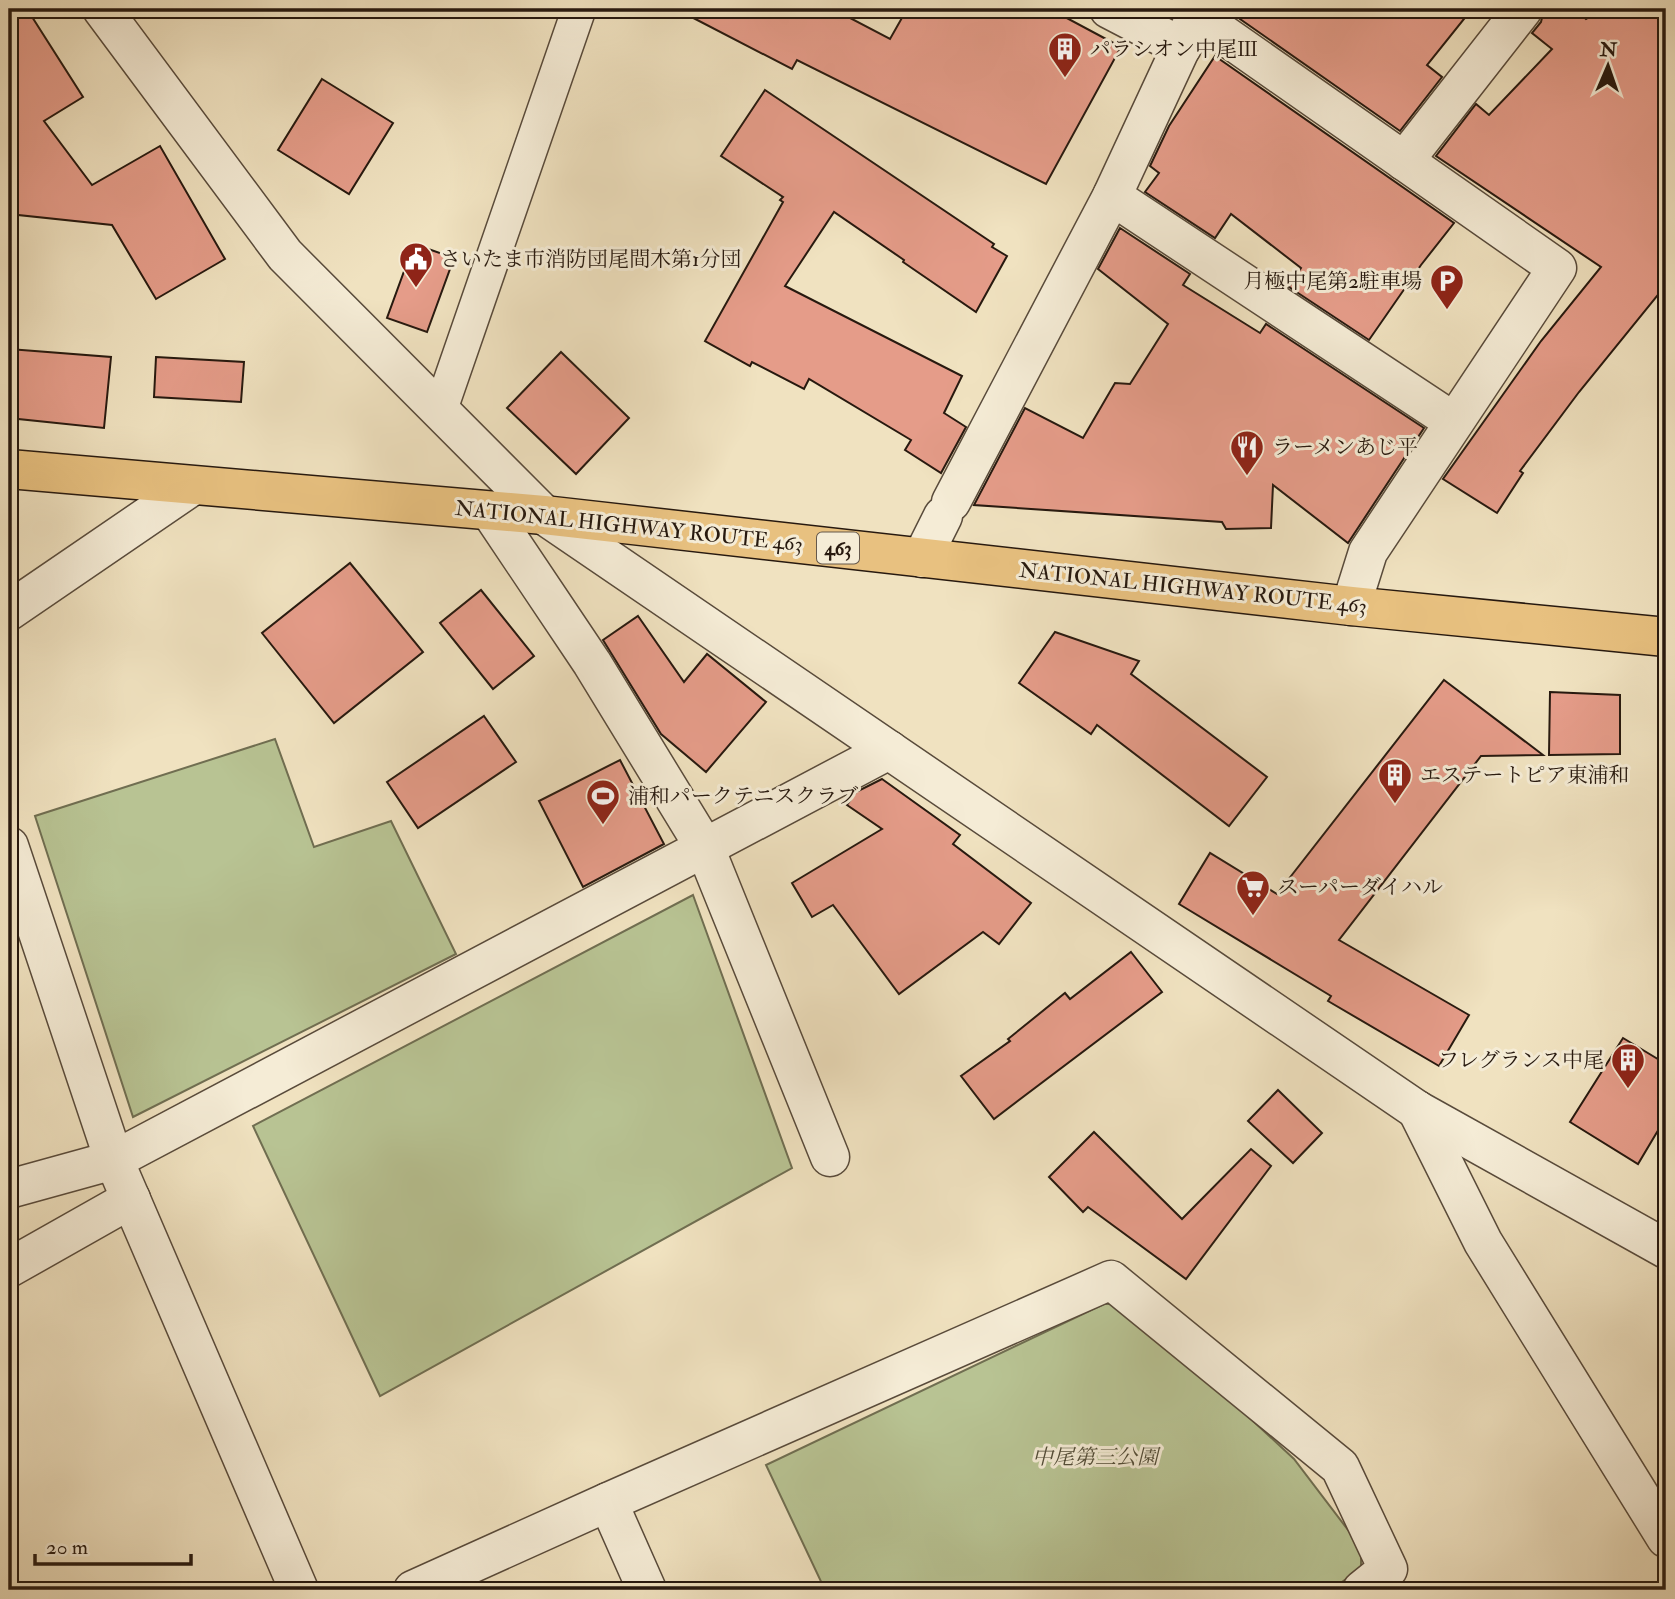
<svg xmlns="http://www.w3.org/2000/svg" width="1675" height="1599" font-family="'IM FELL Double Pica','Noto Serif JP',serif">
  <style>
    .green { fill: #b8c393; stroke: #706e51; stroke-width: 2 }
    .building { fill: #e59c89; stroke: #27190f; stroke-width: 2 }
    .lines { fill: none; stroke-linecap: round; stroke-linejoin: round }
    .pedestrian-casing { stroke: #594b3b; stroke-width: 36 }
    .minor-casing { stroke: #594b3b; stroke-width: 41 }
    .tertiary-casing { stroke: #594b3b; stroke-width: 41 }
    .trunk-casing { stroke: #27190f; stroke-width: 41 }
    .pedestrian { stroke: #f5ecd6; stroke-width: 33 }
    .minor { stroke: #f5ecd6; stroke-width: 38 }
    .tertiary { stroke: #f5ecd6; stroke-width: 38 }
    .trunk { stroke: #e8c180; stroke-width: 38 }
    .labels { text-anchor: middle; stroke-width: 6; stroke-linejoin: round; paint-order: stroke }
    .shield { fill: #f5ecd6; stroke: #65584b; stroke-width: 2 }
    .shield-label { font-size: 19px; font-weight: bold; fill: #27190f }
    .poi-label { font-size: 21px; fill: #27190f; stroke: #f5ecd6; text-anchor: start }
    .street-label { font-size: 21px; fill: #27190f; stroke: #f5ecd6 }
    .park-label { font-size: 21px; font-style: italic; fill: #524c37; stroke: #f5ecd6 }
  </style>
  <rect width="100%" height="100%" fill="#f0e2c0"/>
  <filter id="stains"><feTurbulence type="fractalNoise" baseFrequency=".00286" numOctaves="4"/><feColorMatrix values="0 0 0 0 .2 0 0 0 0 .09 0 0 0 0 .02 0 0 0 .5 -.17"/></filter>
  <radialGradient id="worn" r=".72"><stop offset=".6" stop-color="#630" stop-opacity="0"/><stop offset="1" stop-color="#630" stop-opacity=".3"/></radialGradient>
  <g class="green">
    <path d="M 275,739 L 314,847 L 391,821 L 456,954 L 133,1117 L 35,816 Z"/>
    <path d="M 693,895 L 792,1168 L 380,1396 L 253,1126 Z"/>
    <path d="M 1104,1304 L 1127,1304 L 1294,1459 L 1361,1547 L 1361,1568 L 1331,1590 L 825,1590 L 766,1465 Z"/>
  </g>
  <g class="building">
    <path d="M 9,9 L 27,9 L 83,97 L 44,121 L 92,185 L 160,146 L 225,259 L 156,299 L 112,225 L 9,214 Z"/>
    <path d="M 676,9 L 833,9 L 890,39 L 907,9 L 1050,9 L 1121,47 L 1046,184 L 797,60 L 792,69 Z"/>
    <path d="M 1247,9 L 1472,9 L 1427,65 L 1442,77 L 1400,131 L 1240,19 Z"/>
    <path d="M 1544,9 L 1575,9 L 1586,19 L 1603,9 L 1666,9 L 1666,285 L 1579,392 L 1520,471 L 1523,473 L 1497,513 L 1443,479 L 1541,341 L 1601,267 L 1436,156 L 1476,104 L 1489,115 L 1552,49 L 1532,33 L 1541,22 Z"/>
    <path d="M 1215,56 L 1454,223 L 1421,265 L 1369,340 L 1289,287 L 1301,268 L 1231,214 L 1215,238 L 1145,192 L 1159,173 L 1150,166 L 1169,126 Z"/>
    <path d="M 322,79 L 393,123 L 349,194 L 278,150 Z"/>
    <path d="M 765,90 L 994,244 L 992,247 L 1007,256 L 976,312 L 903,262 L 904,260 L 834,212 L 785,286 L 962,376 L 944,413 L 966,427 L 941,473 L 905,450 L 911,440 L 809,379 L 804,389 L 752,362 L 750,366 L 705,341 L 783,202 L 780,200 L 783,197 L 721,156 Z"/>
    <path d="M 1120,228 L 1190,274 L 1183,285 L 1260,333 L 1266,324 L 1424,428 L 1348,543 L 1273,485 L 1271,528 L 1226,529 L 1222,522 L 974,505 L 1025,408 L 1083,438 L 1115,383 L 1130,384 L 1168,324 L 1098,269 Z"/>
    <path d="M 414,244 L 454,258 L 427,332 L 387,318 Z"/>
    <path d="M 9,349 L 111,357 L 104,428 L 9,418 Z"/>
    <path d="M 561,352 L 629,418 L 576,474 L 507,408 Z"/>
    <path d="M 156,357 L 244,362 L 241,402 L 154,397 Z"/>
    <path d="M 350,563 L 423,652 L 334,723 L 262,633 Z"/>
    <path d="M 481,590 L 534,656 L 493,689 L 440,623 Z"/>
    <path d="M 638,616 L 684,682 L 707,654 L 766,702 L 706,772 L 661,734 L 603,640 Z"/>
    <path d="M 1055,632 L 1139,661 L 1131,674 L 1267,777 L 1229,826 L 1097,725 L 1091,734 L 1019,683 Z"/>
    <path d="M 1444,680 L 1543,755 L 1481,756 L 1339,940 L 1469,1015 L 1439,1066 L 1328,1001 L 1331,996 L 1179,904 L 1210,853 L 1277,894 Z"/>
    <path d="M 1550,692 L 1620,695 L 1620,754 L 1549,755 Z"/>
    <path d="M 484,716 L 516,762 L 418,828 L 387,782 Z"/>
    <path d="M 620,760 L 664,844 L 583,887 L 539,801 Z"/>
    <path d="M 882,779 L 960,835 L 953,844 L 1031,903 L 999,944 L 983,932 L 899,994 L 833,905 L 812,917 L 792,883 L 882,829 L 847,805 L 856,792 Z"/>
    <path d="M 1131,952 L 1162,992 L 994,1119 L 961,1076 L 1010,1041 L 1008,1039 L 1065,993 L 1070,999 Z"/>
    <path d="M 1623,1038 L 1666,1064 L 1666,1117 L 1638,1164 L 1570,1122 Z"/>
    <path d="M 1278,1090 L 1322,1133 L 1293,1163 L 1248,1121 Z"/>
    <path d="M 1094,1132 L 1182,1219 L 1251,1149 L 1271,1166 L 1186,1279 L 1088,1207 L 1083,1212 L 1049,1177 Z"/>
  </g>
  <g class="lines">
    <g class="pedestrian-casing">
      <path id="pedestrian" d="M 440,411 L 579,9"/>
    </g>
    <g class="minor-casing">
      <g id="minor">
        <path d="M 1109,9 L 1182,47"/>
        <path d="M 1197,16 L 1557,268 L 1368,552 L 1351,606"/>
        <path d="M 1404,161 L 1523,9"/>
        <path d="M 1112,196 L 1454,422"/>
        <path d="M 951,502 L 1112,196 L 1199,9"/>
        <path d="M 490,511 L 592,663 L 705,848 L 830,1157"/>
        <path d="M 922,558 L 943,516"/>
        <path d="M 9,611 L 192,486"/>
        <path d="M 9,846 L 114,1160 L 299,1590"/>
        <path d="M 1417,1110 L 1483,1242 L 1666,1538"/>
        <path d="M 1417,1110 L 1666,1249"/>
        <path d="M 9,1189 L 114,1160 L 889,750"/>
        <path d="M 608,1502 L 647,1590"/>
        <path d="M 413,1590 L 608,1502 L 1111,1280 L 1340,1467 L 1388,1569 L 1362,1590"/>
      </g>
    </g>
    <g class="tertiary-casing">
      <g id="tertiary">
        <path d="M 102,9 L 285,255 L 544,515 L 1417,1110"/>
        <path d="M 9,1268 L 131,1199"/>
      </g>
    </g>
    <g class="trunk-casing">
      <path id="trunk" d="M 9,469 L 544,515 L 1351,606 L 1666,637"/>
    </g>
    <use href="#pedestrian" class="pedestrian"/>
    <use href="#minor" class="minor"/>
    <use href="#tertiary" class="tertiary"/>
    <use href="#trunk" class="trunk"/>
  </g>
  <defs>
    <g id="building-pin" transform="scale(1.75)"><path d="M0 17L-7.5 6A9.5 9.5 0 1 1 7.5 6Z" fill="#8f2418" stroke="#f5ecd6"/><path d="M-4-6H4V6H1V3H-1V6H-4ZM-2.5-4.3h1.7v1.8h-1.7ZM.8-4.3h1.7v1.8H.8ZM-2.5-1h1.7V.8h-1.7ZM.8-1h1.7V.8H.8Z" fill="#fff"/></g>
    <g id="civic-pin" transform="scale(1.75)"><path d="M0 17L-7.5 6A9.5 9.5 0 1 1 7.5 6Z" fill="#8f2418" stroke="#f5ecd6"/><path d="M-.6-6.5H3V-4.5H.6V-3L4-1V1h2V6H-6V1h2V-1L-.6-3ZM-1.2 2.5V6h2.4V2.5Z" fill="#fff"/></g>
    <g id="parking-pin" transform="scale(1.75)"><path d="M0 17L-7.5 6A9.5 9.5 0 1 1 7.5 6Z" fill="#8f2418" stroke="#f5ecd6"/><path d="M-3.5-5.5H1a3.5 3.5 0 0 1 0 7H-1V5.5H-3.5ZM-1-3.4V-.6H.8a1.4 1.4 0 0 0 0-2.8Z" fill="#fff"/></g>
    <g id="restaurant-pin" transform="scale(1.75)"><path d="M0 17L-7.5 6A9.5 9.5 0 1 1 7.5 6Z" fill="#8f2418" stroke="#f5ecd6"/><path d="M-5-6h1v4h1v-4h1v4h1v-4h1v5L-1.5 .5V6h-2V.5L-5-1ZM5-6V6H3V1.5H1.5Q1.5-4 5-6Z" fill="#fff"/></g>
    <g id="stadium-pin" transform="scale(1.75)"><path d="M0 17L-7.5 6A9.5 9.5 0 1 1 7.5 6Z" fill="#8f2418" stroke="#f5ecd6"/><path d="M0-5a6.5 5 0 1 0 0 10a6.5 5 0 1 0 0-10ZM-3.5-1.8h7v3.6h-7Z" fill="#fff"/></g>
    <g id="supermarket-pin" transform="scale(1.75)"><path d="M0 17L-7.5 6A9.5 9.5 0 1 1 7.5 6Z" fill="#8f2418" stroke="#f5ecd6"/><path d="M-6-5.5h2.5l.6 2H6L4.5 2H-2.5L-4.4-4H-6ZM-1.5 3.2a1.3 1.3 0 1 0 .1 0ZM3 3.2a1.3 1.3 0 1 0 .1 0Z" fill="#fff"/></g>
  </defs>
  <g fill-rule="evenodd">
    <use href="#building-pin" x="1065" y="49"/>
    <use href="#civic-pin" x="416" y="259"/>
    <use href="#parking-pin" x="1447" y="281"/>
    <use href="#restaurant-pin" x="1247" y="447"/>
    <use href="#building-pin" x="1395" y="775"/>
    <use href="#stadium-pin" x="603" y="796"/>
    <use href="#supermarket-pin" x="1253" y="887"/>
    <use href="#building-pin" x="1628" y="1060"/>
  </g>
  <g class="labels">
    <rect class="shield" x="817" y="532.5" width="42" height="31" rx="5"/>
    <g class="shield-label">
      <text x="838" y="555">463</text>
    </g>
    <g class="poi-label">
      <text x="1090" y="56">パラシオン中尾Ⅲ</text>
      <text x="440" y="266">さいたま市消防団尾間木第1分団</text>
      <text x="1422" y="288" text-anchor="end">月極中尾第2駐車場</text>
      <text x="1272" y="454">ラーメンあじ平</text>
      <text x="1420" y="782">エステートピア東浦和</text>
      <text x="628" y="803">浦和パークテニスクラブ</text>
      <text x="1278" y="894">スーパーダイハル</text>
      <text x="1604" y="1067" text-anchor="end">フレグランス中尾</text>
    </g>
    <g class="street-label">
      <text transform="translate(629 526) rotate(6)" y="7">NATIONAL HIGHWAY ROUTE 463</text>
      <text transform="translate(1193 588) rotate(6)" y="7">NATIONAL HIGHWAY ROUTE 463</text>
    </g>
    <g class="park-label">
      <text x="1095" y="1464">中尾第三公園</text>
    </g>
  </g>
  <rect width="1675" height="1599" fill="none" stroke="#f0e2c0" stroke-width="35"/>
  <rect x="10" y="10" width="1654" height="1578" fill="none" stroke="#27190f" stroke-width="3.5"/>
  <rect x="18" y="18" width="1640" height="1564" fill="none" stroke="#27190f" stroke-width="2"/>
  <g transform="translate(1608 66) rotate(2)" stroke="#f5ecd6" stroke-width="5" paint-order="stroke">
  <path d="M0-5L12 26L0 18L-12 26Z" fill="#27190f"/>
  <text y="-10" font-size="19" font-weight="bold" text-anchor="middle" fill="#27190f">N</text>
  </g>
  <path d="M35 1554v10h156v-10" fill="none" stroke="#27190f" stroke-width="3.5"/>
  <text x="46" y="1554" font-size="21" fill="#27190f" stroke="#f5ecd6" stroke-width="5" paint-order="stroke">20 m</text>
  <rect width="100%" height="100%" filter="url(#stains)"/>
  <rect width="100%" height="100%" fill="url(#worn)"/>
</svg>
